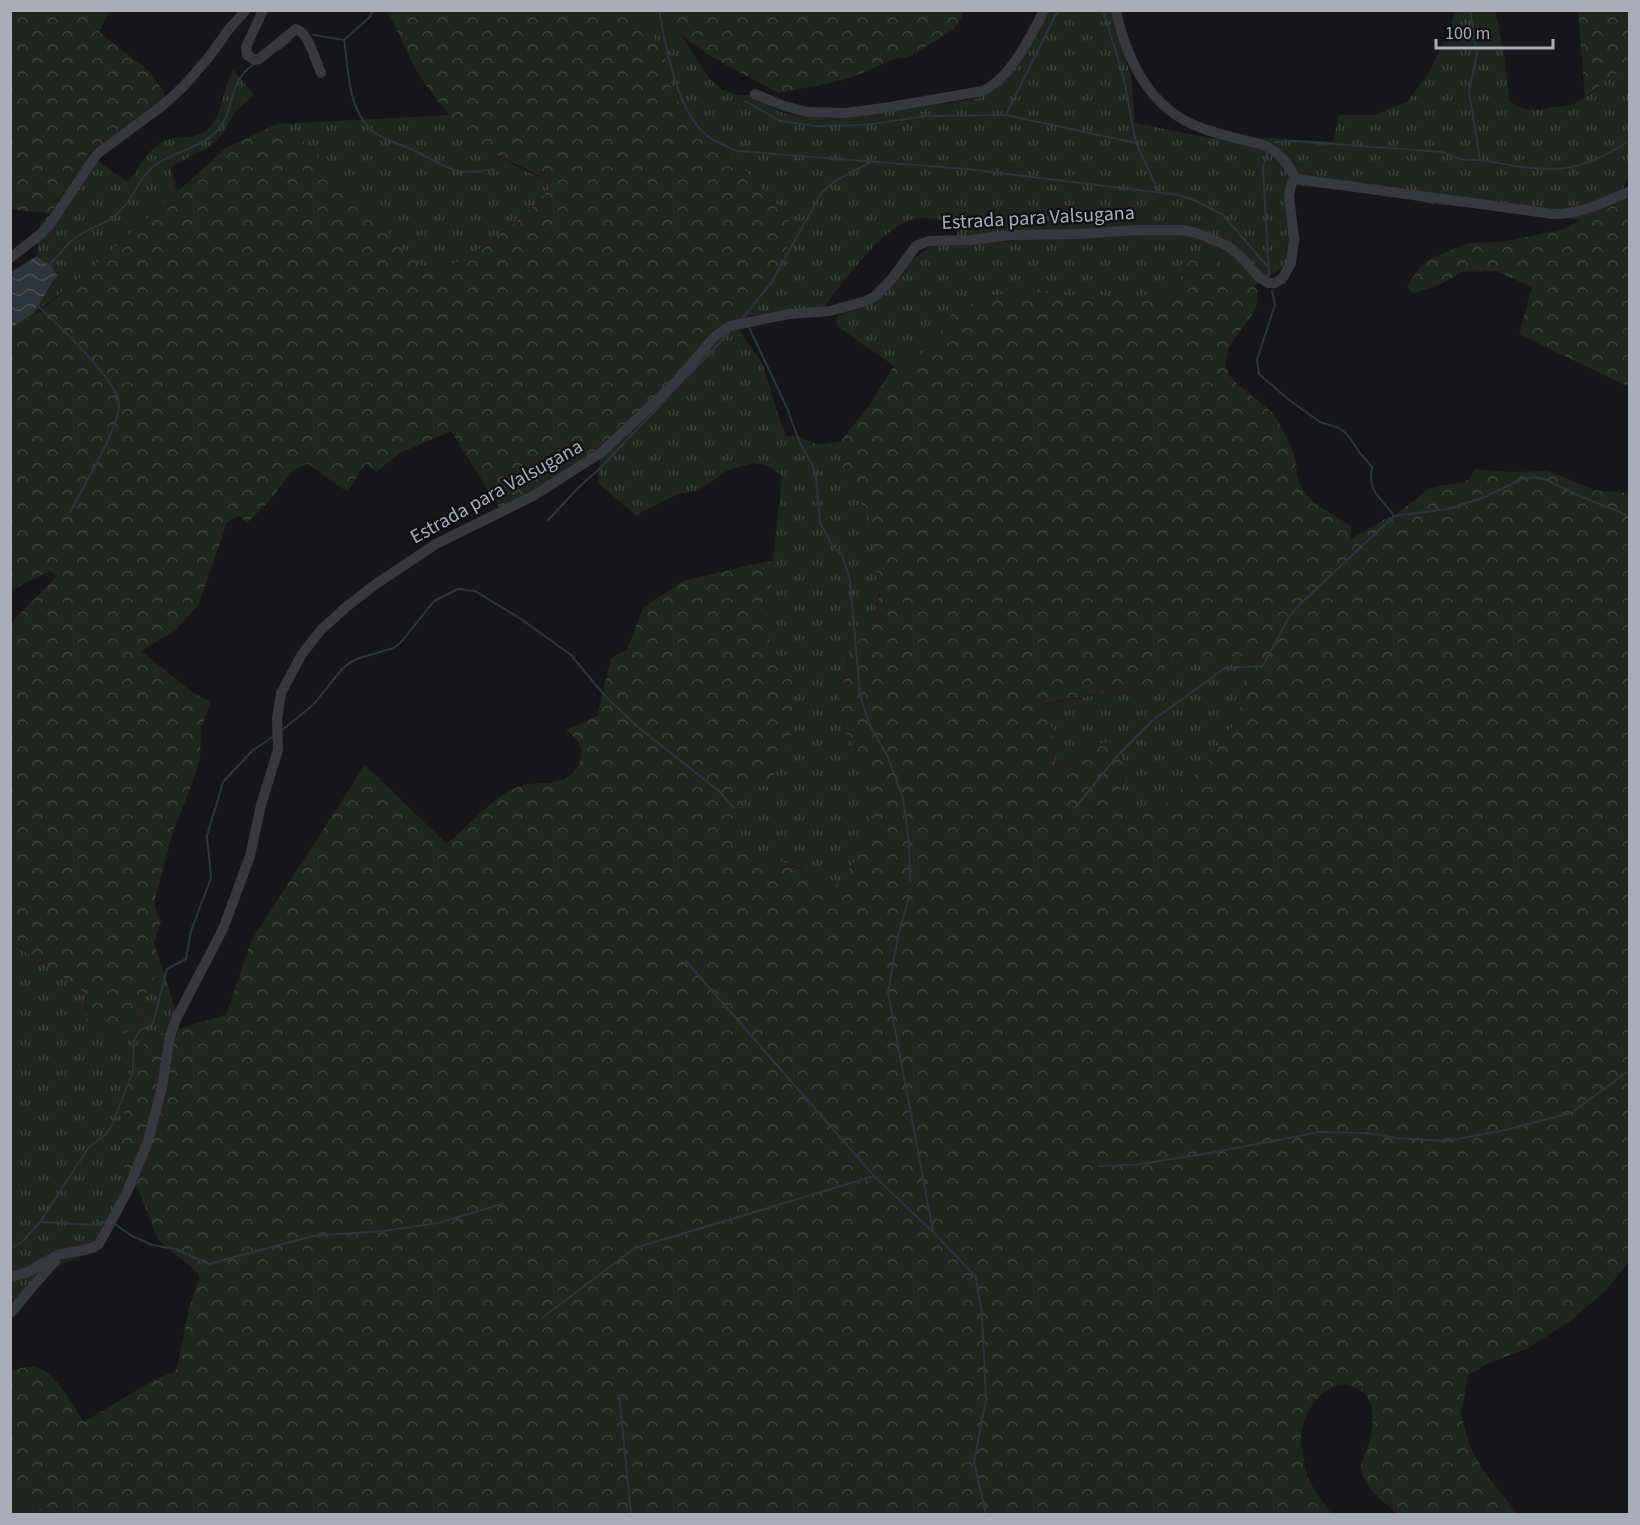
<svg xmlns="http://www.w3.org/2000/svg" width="1640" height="1525" font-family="'Source Sans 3',sans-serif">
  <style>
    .grass { fill: url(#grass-tufts) }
    .forest { fill: url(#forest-crowns); fill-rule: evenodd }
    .water { fill: url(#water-waves) }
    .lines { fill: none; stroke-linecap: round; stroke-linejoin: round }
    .stream { stroke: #2c353c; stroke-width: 2 }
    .minor { stroke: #37383d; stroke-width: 10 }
    .labels { text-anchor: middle; stroke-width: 4.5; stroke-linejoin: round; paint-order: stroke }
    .street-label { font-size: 20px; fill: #a8adb8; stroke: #111113 }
  </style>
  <defs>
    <pattern id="grass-tufts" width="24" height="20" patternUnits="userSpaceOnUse" patternTransform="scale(1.5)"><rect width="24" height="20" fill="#1e261f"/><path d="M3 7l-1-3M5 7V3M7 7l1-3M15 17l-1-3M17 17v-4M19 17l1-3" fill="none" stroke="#3c433d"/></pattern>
    <pattern id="forest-crowns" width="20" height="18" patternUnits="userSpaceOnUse" patternTransform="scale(1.5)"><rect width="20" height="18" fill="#1e261f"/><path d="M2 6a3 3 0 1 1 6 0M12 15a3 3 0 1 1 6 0" fill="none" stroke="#3c433d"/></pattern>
    <pattern id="water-waves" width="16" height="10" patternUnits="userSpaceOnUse" patternTransform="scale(1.5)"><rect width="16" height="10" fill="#2c353c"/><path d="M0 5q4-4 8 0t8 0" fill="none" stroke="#485056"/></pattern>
  </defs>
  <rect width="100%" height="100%" fill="#161618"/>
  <g class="grass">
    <path d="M 639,11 L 657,11 L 673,33 L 681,35 L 710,79 L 722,89 L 736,95 L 751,95 L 783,113 L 812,117 L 916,108 L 979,98 L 992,88 L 1021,56 L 1038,11 L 1115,11 L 1132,82 L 1135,123 L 1209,138 L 1271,138 L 1333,142 L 1339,115 L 1373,115 L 1407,102 L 1426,77 L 1440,51 L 1449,31 L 1455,11 L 1495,11 L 1503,48 L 1510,102 L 1523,109 L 1537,110 L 1574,104 L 1596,91 L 1602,82 L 1612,75 L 1629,69 L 1629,173 L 1624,187 L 1581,220 L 1543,214 L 1433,204 L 1381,194 L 1291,185 L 1300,241 L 1293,261 L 1254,286 L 1246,277 L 1217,259 L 1190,260 L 1166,303 L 1098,295 L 1066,295 L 1038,289 L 983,297 L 951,315 L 931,345 L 913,363 L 905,366 L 894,366 L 837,326 L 836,317 L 873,295 L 902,267 L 933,245 L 959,243 L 956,224 C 945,222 931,217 919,218 C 883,223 842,284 820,312 L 752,315 L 734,322 L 763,365 L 780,421 L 787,437 L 796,435 L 818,445 L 841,441 L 844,474 L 871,521 L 875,571 L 881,584 L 881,590 C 876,605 873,623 863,636 C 859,642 851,647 848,654 C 847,659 848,666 846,672 C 844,682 839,692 839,703 C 838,731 854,741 865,764 C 885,807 862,862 830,893 L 819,887 L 800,868 L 777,860 L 750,855 L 730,848 L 741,810 L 741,781 L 775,788 L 774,764 L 790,736 L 791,673 L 774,650 L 768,634 L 768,611 L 772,583 L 771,580 L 782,476 L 767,465 L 753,463 L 728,470 L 698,491 L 678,494 L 640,513 L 638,517 L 598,483 L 600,455 L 733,323 L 776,269 L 793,235 L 786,213 L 673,96 L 664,54 L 636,13 Z"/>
    <path d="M 233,70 L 254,95 L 236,111 L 219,139 L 209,147 L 174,165 L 171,169 L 177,192 L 78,280 L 33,314 L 39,303 L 55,282 L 52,267 L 37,256 L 40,224 L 51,214 L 85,156 L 87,154 L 128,182 C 140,167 150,144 170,139 C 182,136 197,139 207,130 C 224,116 222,88 233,70 Z"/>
    <path d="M 451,115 C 474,139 498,158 528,172 C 537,176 547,178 549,189 C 537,208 474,256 453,264 C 447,266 437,268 430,267 C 421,267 417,263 410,257 L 311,146 L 277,124 Z"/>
    <path d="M 1260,655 C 1247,677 1243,702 1233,725 C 1219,753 1188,782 1165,803 C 1151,809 1128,812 1117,799 C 1132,771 1117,763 1100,743 L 1071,762 L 1056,767 L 1053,731 L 1042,705 L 1162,682 L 1162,657 Z"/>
    <path d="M 10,941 L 87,994 L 85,1010 L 133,1024 L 151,983 L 162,967 L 177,1015 L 170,1030 L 130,1073 L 122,1129 L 129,1191 L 96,1249 L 53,1269 L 16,1316 L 11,1318 Z"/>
    <path d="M 10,1490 L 29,1504 L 51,1514 L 11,1514 Z"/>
  </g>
  <g class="forest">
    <path d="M 11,11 L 110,11 L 99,32 L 149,71 L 165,94 L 164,101 L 85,156 L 51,214 L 11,209 Z"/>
    <path d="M 386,11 L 639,11 L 636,13 L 664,54 L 673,96 L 786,213 L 794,235 L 776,269 L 733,323 L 600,455 L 500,509 L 451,431 L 400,453 L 376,472 L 366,463 L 347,492 L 307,463 L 291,473 L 269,501 L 247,523 L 240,516 L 227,522 L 199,604 L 176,630 L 141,651 L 192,692 L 211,702 L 201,727 L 200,756 L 195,776 L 173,832 L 154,903 L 159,919 L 161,921 L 154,943 L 162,967 L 151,983 L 133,1024 L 127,1033 C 110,1034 99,1032 86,1022 L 87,994 L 11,941 L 11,623 L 56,577 L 50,571 L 11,590 L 10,328 L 40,311 L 78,280 L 226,148 L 277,124 L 311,146 L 410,257 C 417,263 421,267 430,267 C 437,268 447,266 453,264 C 476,255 536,209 549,189 C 548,184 546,181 542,178 C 526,167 506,162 489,150 C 460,129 433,99 415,68 C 405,50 398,28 386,11 Z"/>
    <path d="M 657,11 L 965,11 L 954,29 L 909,57 L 894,59 L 855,76 L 839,81 L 778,93 L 710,56 L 681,35 L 673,33 Z"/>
    <path d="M 1578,11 L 1629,11 L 1629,69 C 1623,72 1616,73 1610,77 C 1600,83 1595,92 1585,97 Z"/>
    <path d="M 1629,194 L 1629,387 L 1519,334 L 1532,287 L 1496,271 L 1462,272 L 1439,285 L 1414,293 L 1407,287 L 1420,267 L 1430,259 L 1468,243 L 1502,242 L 1564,229 L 1581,220 L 1613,195 Z"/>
    <path d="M 1198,257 C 1219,259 1222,262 1240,273 C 1292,305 1215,334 1227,370 C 1232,385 1262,401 1273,414 C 1279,421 1291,445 1294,455 C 1297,466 1296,480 1303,490 C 1314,505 1335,516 1351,526 L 1351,539 L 1385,519 L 1394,516 L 1427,490 L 1437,486 L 1463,482 L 1470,479 L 1474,469 L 1511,472 L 1548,471 L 1594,490 L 1629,493 L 1629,1262 L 1605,1291 L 1573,1319 L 1527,1349 L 1491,1362 L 1468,1375 L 1461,1415 L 1470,1447 L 1485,1473 L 1518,1514 L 1397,1514 C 1385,1503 1367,1490 1362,1473 C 1359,1461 1366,1454 1369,1443 C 1373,1426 1377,1403 1362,1392 C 1334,1369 1303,1407 1301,1435 C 1301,1443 1305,1467 1307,1475 C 1312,1489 1324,1502 1331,1514 L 51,1514 L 29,1504 L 11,1490 L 10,1371 C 18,1369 26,1366 34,1367 C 54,1369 74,1407 84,1422 L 152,1381 L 174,1372 L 177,1368 L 190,1304 L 199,1279 L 198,1273 L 158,1240 L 137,1186 L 129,1191 L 120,1148 L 122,1129 L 130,1073 L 143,1045 L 159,1034 L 226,1015 L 251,941 L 365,765 L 447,844 C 466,828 494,797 515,788 C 539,777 568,793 580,761 C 585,745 577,739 566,730 L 597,716 L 611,658 L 627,650 L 643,608 L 683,581 L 763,562 L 773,561 L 772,583 L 768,611 L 768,634 L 774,650 L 791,673 L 793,695 L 790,736 L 774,764 L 775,788 L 741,782 L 741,810 L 731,848 L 750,855 L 777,860 L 800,869 L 819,887 L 829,892 C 862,863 885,807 865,764 C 854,741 834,725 839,698 C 841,689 845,680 846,671 C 848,666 847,659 849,653 C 851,647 859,642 863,636 C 873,622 880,601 881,584 L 875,571 L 871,521 L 843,474 L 841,441 L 870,404 L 894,366 L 905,366 L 913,363 L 931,345 L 951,315 L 983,297 L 1038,289 L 1066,295 L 1098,295 L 1166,303 L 1190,260 ZM 1260,656 C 1247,677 1243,702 1233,725 C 1218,755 1189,781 1165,803 C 1152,809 1128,812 1117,799 C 1125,783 1132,731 1097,744 C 1087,748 1079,758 1069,763 C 1065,765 1060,766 1056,767 L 1053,731 L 1042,704 L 1163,682 L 1162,657 Z"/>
  </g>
  <path class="water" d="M 37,256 L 52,267 L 57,275 L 33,314 L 11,328 L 11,272 Z"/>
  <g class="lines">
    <g class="stream">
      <path d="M 659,10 C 666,47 676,107 704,133 C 713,142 726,146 737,151 L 967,169 L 1179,195 L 1196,201 L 1223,215 L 1267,266"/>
      <path d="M 1103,10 L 1123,75 L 1136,143 L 1159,192"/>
      <path d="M 1470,10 L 1477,54 L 1469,91 L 1480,160"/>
      <path d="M 313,35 L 344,40"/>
      <path d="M 344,40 C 349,71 347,114 377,134 C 389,142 403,145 415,151 C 449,168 453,177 494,169"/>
      <path d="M 344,40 L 370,17 L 373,10"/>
      <path d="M 278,50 L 290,41"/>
      <path d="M 745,101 L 780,121 L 816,126 L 865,125 L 927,116 L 1006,115 L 1136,143"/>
      <path d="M 1006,115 L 1058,10"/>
      <path d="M 1275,142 L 1294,141 L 1442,152 C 1449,154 1453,157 1460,159 C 1468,161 1478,159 1487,161 C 1547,172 1577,177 1630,140"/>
      <path d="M 1267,153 L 1263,167 L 1269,276"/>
      <path d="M 49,265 C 58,256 67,243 78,236 C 92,226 108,224 121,210 C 135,197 138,178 154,166 C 173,151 201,149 218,130 C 236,109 226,83 255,63"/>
      <path d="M 1272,291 L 1275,305 L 1257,360 L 1259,374 L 1289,400 L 1320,422 L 1339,428 L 1347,434 L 1360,453 L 1372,467 C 1367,492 1381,497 1394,516"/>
      <path d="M 37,305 C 56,323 116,378 119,403 C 121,425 82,489 70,512"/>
      <path d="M 741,320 L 771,283 L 822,192 L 837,180 L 871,162"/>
      <path d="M 748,325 L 787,408 L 800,443 L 812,464 L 816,476 L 820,523 L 833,546 L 842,555 L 850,580 L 860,695 L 870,726 L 887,755 L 903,798 L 909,842 L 910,881"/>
      <path d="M 687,377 L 729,333"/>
      <path d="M 548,520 L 580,486 L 598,470 L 671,394"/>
      <path d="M 281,731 L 313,705 L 343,668 L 351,662 L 359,658 L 394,648 L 402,641 L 434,601 L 458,589 L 475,591 L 521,619 L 571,655 L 605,696 L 639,728 L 719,791 L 734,808"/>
      <path d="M 1075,808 L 1117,756 L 1153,720 L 1225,668 L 1263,666 L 1288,619 L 1297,607 L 1394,516 L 1448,509 L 1485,497 L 1522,479 L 1534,477 L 1547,480 L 1582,497 L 1620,512 L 1630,518"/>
      <path d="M 909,898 L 898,936 L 888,992 L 933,1231"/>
      <path d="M 686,961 L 874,1176 L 933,1232 L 976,1277 L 982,1315 L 986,1399 L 974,1462 L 986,1514"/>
      <path d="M 1098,1166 L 1134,1165 L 1210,1153 L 1319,1132 L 1368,1133 L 1396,1138 L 1447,1141 L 1505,1130 L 1571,1113 L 1630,1070"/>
      <path d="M 40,1222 L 95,1225 L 108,1221"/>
      <path d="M 113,1223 L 132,1236 L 152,1245 L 175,1249 L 209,1264 L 313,1236 L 383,1231 L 438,1223 L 502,1204"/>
      <path d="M 10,1249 L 23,1241 L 40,1222 L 89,1147 L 106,1134 L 112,1125 L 133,1071 L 134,1040 L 140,1030 L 149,1027 L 153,1023 L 167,969 L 186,959 L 191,931 L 211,878 L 207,836 L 223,782 L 253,750 L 274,736"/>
      <path d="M 542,1318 L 635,1248 L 874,1176"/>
      <path d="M 619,1395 L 631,1514"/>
    </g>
    <g class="minor">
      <path d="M 263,10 L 246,47 L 247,55 L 255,60 L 259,59 L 296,29 C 309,33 315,60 321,73"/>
      <path d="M 1116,10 C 1126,59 1150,109 1199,127 C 1221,136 1244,139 1266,146 C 1281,154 1288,164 1296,179"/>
      <path d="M 755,94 L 784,106 L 808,112 L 845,113 L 884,108 L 983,91 C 1010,78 1031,37 1044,10"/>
      <path d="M 10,258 L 42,233 L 50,224 L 97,154 L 162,106 L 183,87 L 209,57 L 229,29 L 246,10"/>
      <path d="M 10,1276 C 29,1276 42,1262 58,1255 C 71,1251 88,1252 99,1244 L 127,1192 L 148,1141 L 162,1087 L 170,1036 L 176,1019 L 223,929 L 250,856 L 261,805 L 278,750 L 277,719 L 281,693 L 302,654 L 321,630 L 345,608 L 376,584 L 436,544 L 533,496 L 602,452 L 676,382 L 714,337 L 730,326 L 789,314 L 830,311 L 866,301 L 875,296 L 891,280 L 916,246 L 929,241 L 969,240 L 1011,235 L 1081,234 L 1135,230 L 1182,230 L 1197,233 L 1228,246 L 1240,256 L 1259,277 L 1268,283 L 1275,283 L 1282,279 L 1291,263 L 1294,239 L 1289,195 L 1292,182 L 1296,179 L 1553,214 C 1584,214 1602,203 1630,191"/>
      <path d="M 10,1313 L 55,1261"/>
    </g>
  </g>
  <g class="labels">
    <g class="street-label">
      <text transform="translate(1038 217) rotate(-3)" y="7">Estrada para Valsugana</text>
      <text transform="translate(496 491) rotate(-29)" y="7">Estrada para Valsugana</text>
    </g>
  </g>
  <rect width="1640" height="1525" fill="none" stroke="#a8adb8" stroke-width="24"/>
  <path d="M1436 39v9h117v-9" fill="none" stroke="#a8adb8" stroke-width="3"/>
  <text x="1445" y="39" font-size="18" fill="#a8adb8" stroke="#111113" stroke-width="4.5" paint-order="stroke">100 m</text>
</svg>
